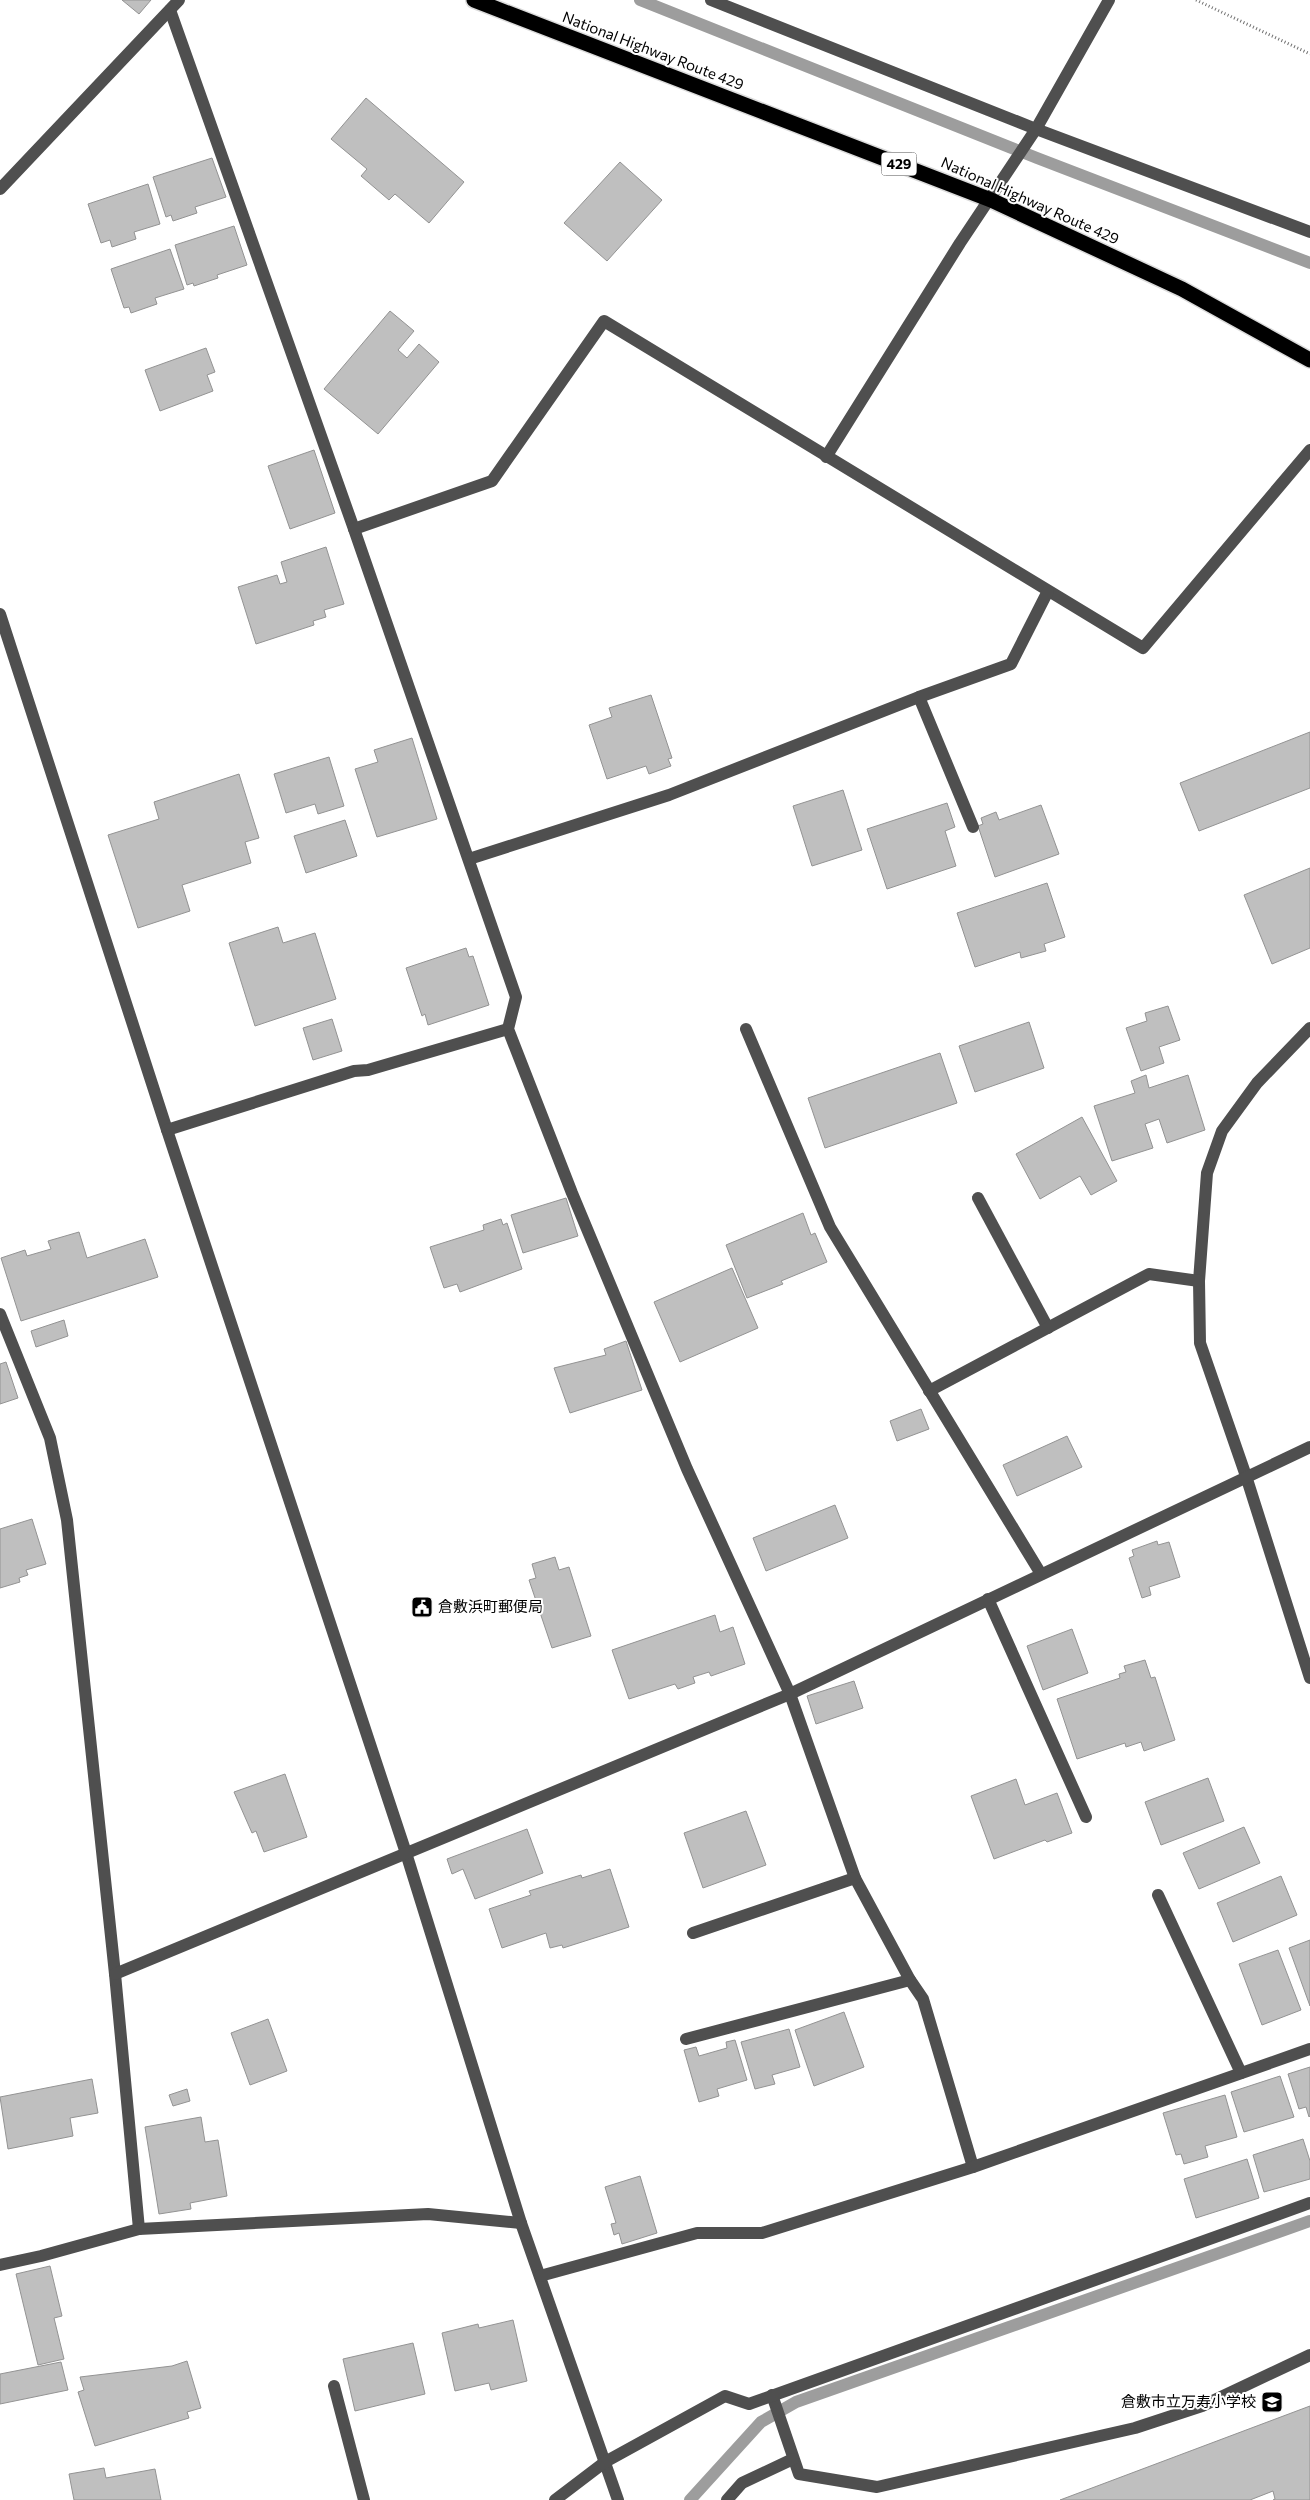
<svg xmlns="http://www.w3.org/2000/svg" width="1310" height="2500" font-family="Commissioner,'Noto Sans JP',sans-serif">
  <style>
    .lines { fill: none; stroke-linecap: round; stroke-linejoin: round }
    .stream { stroke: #9d9d9d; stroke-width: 12 }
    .building { fill: #bfbfbf; stroke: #939393 }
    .highway-casing { stroke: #dbdbdb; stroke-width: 18 }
    .path { stroke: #717171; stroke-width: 3; stroke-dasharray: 1 2.5; stroke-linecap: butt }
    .minor { stroke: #4f4f4f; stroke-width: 12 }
    .highway { stroke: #000; stroke-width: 15 }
    .labels { text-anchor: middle; stroke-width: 4; stroke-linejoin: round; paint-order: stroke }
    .shield { fill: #fff; stroke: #4c4c4c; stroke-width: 1 }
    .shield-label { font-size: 14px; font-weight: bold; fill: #000 }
    .street-label { font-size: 15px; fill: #000; stroke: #fff }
    .poi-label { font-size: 15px; fill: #000; stroke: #fff; text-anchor: start }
  </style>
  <rect width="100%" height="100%" fill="#fff"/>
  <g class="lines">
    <g class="stream">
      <path d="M 640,0 L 1037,158 L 1310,263"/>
      <path d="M 690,2500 L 761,2422 L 796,2402 L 1310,2221"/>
    </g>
  </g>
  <g class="building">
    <path d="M 122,0 L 151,0 L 139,14 Z"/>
    <path d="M 366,98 L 464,182 L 429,223 L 395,194 L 389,200 L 361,176 L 367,169 L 331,139 Z"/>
    <path d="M 212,158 L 226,197 L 195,207 L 197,213 L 173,221 L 171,215 L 166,217 L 153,177 Z"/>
    <path d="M 620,162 L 662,200 L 607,261 L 564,223 Z"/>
    <path d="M 148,184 L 160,224 L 134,232 L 136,239 L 112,247 L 110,240 L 101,243 L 88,204 Z"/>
    <path d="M 234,226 L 247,265 L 217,275 L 218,278 L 194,286 L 193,283 L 187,285 L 175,245 Z"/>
    <path d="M 170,249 L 184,289 L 155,298 L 157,304 L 131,313 L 129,307 L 124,308 L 111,269 Z"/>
    <path d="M 390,311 L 414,331 L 398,350 L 407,358 L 419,344 L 439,362 L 378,434 L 324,389 Z"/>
    <path d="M 206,348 L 215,372 L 207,375 L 213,391 L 160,411 L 145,370 Z"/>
    <path d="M 314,450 L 335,513 L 290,529 L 268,466 Z"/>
    <path d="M 326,547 L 344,604 L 324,610 L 326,617 L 313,621 L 314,625 L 256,644 L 238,587 L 277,575 L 280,584 L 287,582 L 281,562 Z"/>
    <path d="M 651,695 L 672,758 L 668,759 L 671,766 L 649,774 L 646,766 L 607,779 L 589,725 L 612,717 L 609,708 Z"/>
    <path d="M 1310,732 L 1310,788 L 1199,831 L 1180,783 Z"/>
    <path d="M 412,738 L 437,819 L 377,837 L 355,769 L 378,762 L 374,750 Z"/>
    <path d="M 329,757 L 344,806 L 318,814 L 315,804 L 286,813 L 274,774 Z"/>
    <path d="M 239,774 L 259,838 L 245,842 L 251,863 L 182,885 L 190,911 L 138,928 L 108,835 L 159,819 L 154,802 Z"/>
    <path d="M 843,790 L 862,850 L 812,866 L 793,806 Z"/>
    <path d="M 947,803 L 955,827 L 945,831 L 956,866 L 887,889 L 867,829 Z"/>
    <path d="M 1041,805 L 1059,854 L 995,877 L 978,826 L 983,824 L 981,818 L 996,812 L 999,820 Z"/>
    <path d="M 345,820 L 357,856 L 306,873 L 294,836 Z"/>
    <path d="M 1310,868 L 1310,948 L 1272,964 L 1244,895 Z"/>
    <path d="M 1047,883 L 1065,937 L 1044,944 L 1046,951 L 1021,958 L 1020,952 L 975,967 L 957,913 Z"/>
    <path d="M 278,927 L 283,943 L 315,933 L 336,999 L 255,1026 L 229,943 Z"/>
    <path d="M 466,948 L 469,957 L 473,956 L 489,1005 L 428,1025 L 425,1014 L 422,1016 L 406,968 Z"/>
    <path d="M 1168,1006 L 1180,1040 L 1159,1047 L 1164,1063 L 1141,1071 L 1126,1028 L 1147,1021 L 1145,1013 Z"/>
    <path d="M 332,1019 L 342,1051 L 313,1060 L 303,1028 Z"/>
    <path d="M 1029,1022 L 1044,1068 L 975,1092 L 959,1046 Z"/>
    <path d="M 940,1053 L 957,1103 L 825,1148 L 808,1098 Z"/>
    <path d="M 1146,1075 L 1149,1088 L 1188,1075 L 1205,1130 L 1167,1143 L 1159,1119 L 1145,1124 L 1153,1148 L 1112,1161 L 1094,1106 L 1135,1093 L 1131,1081 Z"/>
    <path d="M 1082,1117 L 1117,1181 L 1091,1195 L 1080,1176 L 1040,1199 L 1016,1154 Z"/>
    <path d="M 566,1198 L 578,1236 L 523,1253 L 511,1215 Z"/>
    <path d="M 803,1213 L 811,1235 L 815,1233 L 827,1262 L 781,1281 L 783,1284 L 747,1298 L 726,1245 Z"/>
    <path d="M 501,1219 L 503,1225 L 507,1223 L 522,1269 L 460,1292 L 457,1284 L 444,1288 L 430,1247 L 484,1230 L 483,1225 Z"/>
    <path d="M 79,1232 L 87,1258 L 145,1239 L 158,1277 L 21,1321 L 1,1258 L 25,1250 L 27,1256 L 51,1249 L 48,1241 Z"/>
    <path d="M 732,1268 L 758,1328 L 680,1362 L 654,1302 Z"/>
    <path d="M 64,1320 L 68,1336 L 36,1347 L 31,1331 Z"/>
    <path d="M 626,1341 L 642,1390 L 570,1413 L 554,1368 L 606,1355 L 604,1349 Z"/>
    <path d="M 6,1362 L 18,1398 L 0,1404 L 0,1364 Z"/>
    <path d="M 921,1409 L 929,1429 L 897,1441 L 890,1421 Z"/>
    <path d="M 1067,1436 L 1082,1467 L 1017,1496 L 1003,1465 Z"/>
    <path d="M 835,1505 L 848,1538 L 766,1571 L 753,1538 Z"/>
    <path d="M 32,1519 L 46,1564 L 26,1570 L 28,1575 L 19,1578 L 20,1582 L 0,1588 L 0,1529 Z"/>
    <path d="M 1157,1541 L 1158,1545 L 1169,1542 L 1180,1577 L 1149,1587 L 1151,1595 L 1142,1598 L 1129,1558 L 1134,1556 L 1132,1550 Z"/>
    <path d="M 555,1557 L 559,1570 L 569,1567 L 591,1636 L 552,1648 L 529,1580 L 536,1578 L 532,1564 Z"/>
    <path d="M 715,1615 L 720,1632 L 733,1627 L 745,1664 L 711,1676 L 709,1672 L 693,1677 L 695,1683 L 678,1689 L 675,1684 L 629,1699 L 612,1650 Z"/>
    <path d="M 1072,1629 L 1088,1673 L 1043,1690 L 1027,1646 Z"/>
    <path d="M 1145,1660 L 1151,1678 L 1155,1677 L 1175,1740 L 1144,1751 L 1141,1742 L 1126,1747 L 1125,1743 L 1077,1759 L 1057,1699 L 1120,1678 L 1119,1674 L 1126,1672 L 1124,1666 Z"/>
    <path d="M 854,1681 L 863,1708 L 816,1724 L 807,1696 Z"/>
    <path d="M 285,1774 L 307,1837 L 264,1852 L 256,1831 L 252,1833 L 234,1792 Z"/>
    <path d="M 1208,1778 L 1224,1821 L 1161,1845 L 1145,1802 Z"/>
    <path d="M 1016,1779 L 1025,1805 L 1057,1793 L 1072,1833 L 1047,1842 L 1045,1840 L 994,1859 L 971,1796 Z"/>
    <path d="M 746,1811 L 766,1865 L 703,1888 L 684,1833 Z"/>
    <path d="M 1244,1827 L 1260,1863 L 1199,1889 L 1183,1853 Z"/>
    <path d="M 527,1829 L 543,1873 L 475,1899 L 463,1869 L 452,1874 L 447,1859 Z"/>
    <path d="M 610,1869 L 629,1927 L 563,1948 L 562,1945 L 550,1948 L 546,1933 L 502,1948 L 489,1909 L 531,1895 L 529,1891 L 581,1875 L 582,1878 Z"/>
    <path d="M 1281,1876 L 1297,1915 L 1233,1942 L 1217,1903 Z"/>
    <path d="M 1310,1940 L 1310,2006 L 1289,1948 Z"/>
    <path d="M 1278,1950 L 1301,2010 L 1262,2025 L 1239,1964 Z"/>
    <path d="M 844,2012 L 864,2067 L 814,2086 L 795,2030 Z"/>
    <path d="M 268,2019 L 287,2071 L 250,2085 L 231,2033 Z"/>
    <path d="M 789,2029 L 800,2067 L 772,2075 L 775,2084 L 755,2089 L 741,2042 Z"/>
    <path d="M 735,2040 L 747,2080 L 717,2089 L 719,2096 L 699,2102 L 684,2050 L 696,2047 L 699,2056 L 727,2048 L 726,2042 Z"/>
    <path d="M 1310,2067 L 1310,2116 L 1309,2117 L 1306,2107 L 1299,2109 L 1288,2074 Z"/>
    <path d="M 1280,2076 L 1294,2117 L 1244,2132 L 1231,2092 Z"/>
    <path d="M 92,2079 L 98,2113 L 70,2118 L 73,2136 L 8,2149 L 0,2097 Z"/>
    <path d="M 187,2089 L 190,2101 L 173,2106 L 169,2095 Z"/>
    <path d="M 1225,2095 L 1237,2137 L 1205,2146 L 1208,2157 L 1184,2164 L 1181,2154 L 1176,2155 L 1163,2113 Z"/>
    <path d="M 201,2117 L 205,2142 L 218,2140 L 227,2196 L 190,2203 L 191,2209 L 159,2214 L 145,2127 Z"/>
    <path d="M 1303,2139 L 1310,2161 L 1310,2179 L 1264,2192 L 1253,2155 Z"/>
    <path d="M 1247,2159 L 1259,2198 L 1196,2218 L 1184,2179 Z"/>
    <path d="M 640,2176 L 657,2233 L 622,2244 L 619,2233 L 614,2235 L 611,2224 L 616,2223 L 605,2187 Z"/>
    <path d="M 50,2266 L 62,2316 L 54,2318 L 64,2359 L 38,2365 L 16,2274 Z"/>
    <path d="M 513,2320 L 527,2381 L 491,2390 L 489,2383 L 455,2391 L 442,2333 L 478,2324 L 479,2328 Z"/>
    <path d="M 413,2343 L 425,2394 L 355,2411 L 343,2359 Z"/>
    <path d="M 187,2361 L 201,2408 L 187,2412 L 189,2418 L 95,2446 L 78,2392 L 84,2390 L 80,2377 L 172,2366 Z"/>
    <path d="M 61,2362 L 68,2390 L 0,2404 L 0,2374 Z"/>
    <path d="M 1310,2406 L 1310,2500 L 1273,2500 L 1275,2499 L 1273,2491 L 1250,2500 L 1060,2500 Z"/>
    <path d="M 104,2468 L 106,2478 L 155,2469 L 161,2500 L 74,2500 L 69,2474 Z"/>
  </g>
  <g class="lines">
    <g class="highway-casing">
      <path id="highway" d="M 474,0 L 991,200 L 1182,289 L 1310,360"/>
    </g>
    <path class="path" d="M 1196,0 L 1310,54"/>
    <g class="minor">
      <path d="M 711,0 L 1036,129 L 1310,232"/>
      <path d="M 170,10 L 354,529 L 516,997 L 508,1029 L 572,1193 L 687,1469 L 790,1694 L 855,1878 L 910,1980 L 923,1999 L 973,2167"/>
      <path d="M 0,189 L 179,0"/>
      <path d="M 826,457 L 960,243 L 1036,129 L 1109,0"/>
      <path d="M 354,529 L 492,481 L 604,321 L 1143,648 L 1310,450"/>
      <path d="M 0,614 L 167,1130 L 406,1853 L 521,2223 L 618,2500"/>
      <path d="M 919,697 L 973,827"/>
      <path d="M 469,859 L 669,795 L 919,697 L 1011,664 L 1048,591"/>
      <path d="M 1310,1028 L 1257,1083 L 1222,1131 L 1207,1173 L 1199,1281 L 1200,1343 L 1246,1476 L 1310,1678"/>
      <path d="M 746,1029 L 830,1227 L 1041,1574"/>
      <path d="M 167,1130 L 354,1071 L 368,1070 L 508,1029"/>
      <path d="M 978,1198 L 1048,1328"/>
      <path d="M 0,1314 L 50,1438 L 67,1520 L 115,1974 L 139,2229"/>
      <path d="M 929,1391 L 1149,1274 L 1199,1281"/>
      <path d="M 988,1599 L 1086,1817"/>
      <path d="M 1158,1895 L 1241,2073"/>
      <path d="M 693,1933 L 855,1878"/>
      <path d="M 115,1974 L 790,1694 L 1310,1447"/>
      <path d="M 686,2039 L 910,1980"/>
      <path d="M 0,2265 L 41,2256 L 139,2229 L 428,2214 L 521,2223"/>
      <path d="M 540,2276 L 697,2233 L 762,2233 L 973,2167 L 1310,2049"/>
      <path d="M 334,2386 L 364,2500"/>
      <path d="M 772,2395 L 799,2474 L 877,2487 L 1135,2428 L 1202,2406 L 1310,2355"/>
      <path d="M 555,2500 L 605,2462 L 725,2396 L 749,2404 L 1310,2203"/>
      <path d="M 727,2500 L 742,2483 L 793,2459"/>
    </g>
    <use href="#highway" class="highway"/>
  </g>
  <defs>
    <g id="civic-square" transform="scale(1.125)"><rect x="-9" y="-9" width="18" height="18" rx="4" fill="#000" stroke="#fff"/><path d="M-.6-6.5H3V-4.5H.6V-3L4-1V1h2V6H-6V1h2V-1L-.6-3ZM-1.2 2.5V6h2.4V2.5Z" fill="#fff"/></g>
    <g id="school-square" transform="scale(1.125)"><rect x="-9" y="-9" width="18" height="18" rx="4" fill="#000" stroke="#fff"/><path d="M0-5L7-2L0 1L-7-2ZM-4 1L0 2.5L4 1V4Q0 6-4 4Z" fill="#fff"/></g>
  </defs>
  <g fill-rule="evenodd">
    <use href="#civic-square" x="422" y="1607"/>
    <use href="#school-square" x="1272" y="2402"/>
  </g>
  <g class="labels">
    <rect class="shield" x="881.5" y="152.5" width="35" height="23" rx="4"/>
    <g class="shield-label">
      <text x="899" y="169">429</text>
    </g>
    <g class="street-label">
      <text transform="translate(653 51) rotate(21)" y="5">National Highway Route 429</text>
      <text transform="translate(1030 201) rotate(24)" y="5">National Highway Route 429</text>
    </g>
    <g class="poi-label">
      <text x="438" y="1612">倉敷浜町郵便局</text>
      <text x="1256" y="2407" text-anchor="end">倉敷市立万寿小学校</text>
    </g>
  </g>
</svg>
